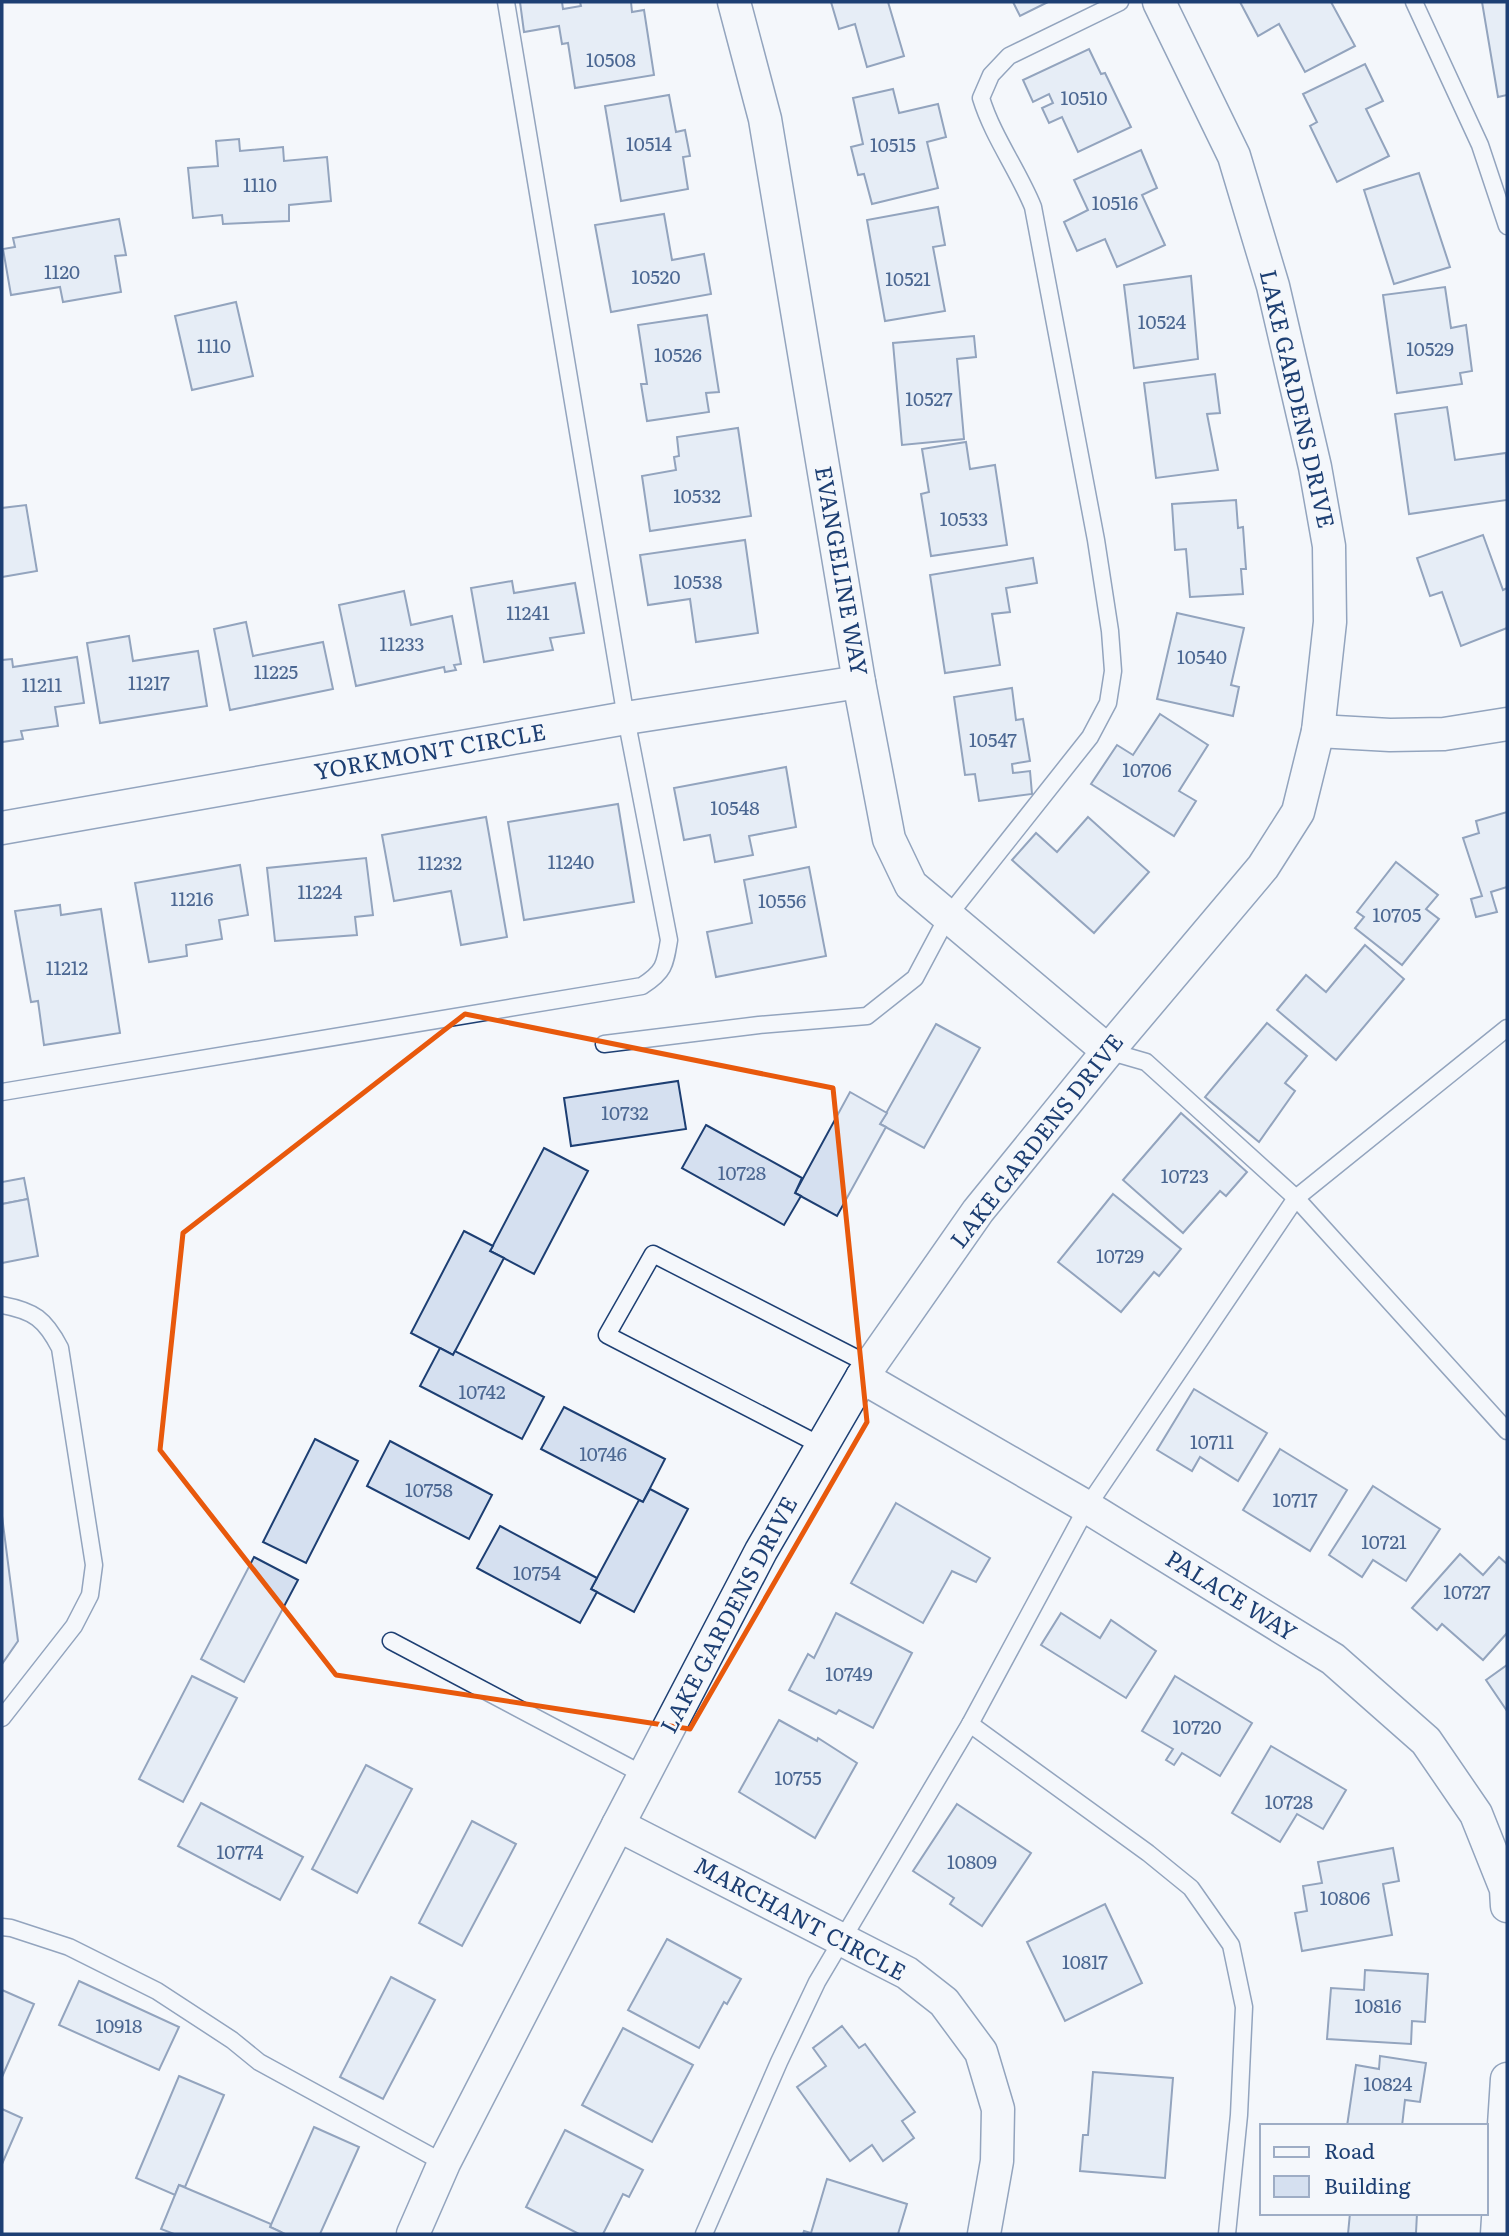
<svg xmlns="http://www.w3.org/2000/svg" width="1509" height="2236" font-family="Literata,serif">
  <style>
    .building { fill: #d5e0f0; stroke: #1d3f73; stroke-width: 2 }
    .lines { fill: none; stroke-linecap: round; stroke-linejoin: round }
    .lane-casing { stroke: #1d3f73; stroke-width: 19 }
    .street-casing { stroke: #1d3f73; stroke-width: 35 }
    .lane { stroke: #f4f7fb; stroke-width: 16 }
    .street { stroke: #f4f7fb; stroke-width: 32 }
    .marked { fill: none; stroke: #e8590c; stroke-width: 5; stroke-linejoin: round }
    .labels { text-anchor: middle; stroke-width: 5; stroke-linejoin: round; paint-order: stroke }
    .number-label { font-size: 19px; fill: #4b6792 }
    .street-label { font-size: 23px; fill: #1d3f73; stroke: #f4f7fb }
  </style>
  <rect width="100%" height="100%" fill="#f4f7fb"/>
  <g class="building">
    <path d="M 520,2 L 562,2 L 563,9 L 581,6 L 580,2 L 631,2 L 632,12 L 644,10 L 654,75 L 575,88 L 568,43 L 562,44 L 559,26 L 524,32 Z"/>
    <path d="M 831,2 L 888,2 L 904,56 L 867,67 L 855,24 L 839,29 Z"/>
    <path d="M 1013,2 L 1048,2 L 1020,16 Z"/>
    <path d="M 1240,2 L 1331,2 L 1355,46 L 1305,72 L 1279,24 L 1258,36 Z"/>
    <path d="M 1482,2 L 1507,2 L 1507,95 L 1498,97 Z"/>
    <path d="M 1089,49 L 1101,74 L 1105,73 L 1131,127 L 1078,152 L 1062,117 L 1049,123 L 1042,108 L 1053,103 L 1049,94 L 1033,102 L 1023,80 Z"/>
    <path d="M 1365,64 L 1383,101 L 1366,109 L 1389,156 L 1337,182 L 1310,126 L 1317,122 L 1303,94 Z"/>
    <path d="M 893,89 L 899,113 L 938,104 L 946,137 L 927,142 L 938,188 L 872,204 L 864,174 L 858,175 L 851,147 L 863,144 L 853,98 Z"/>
    <path d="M 669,95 L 676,132 L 685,130 L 690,156 L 683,157 L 688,189 L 621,201 L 605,106 Z"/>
    <path d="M 239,139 L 240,151 L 283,147 L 284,161 L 327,157 L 331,201 L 289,205 L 289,221 L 223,224 L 222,215 L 193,218 L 188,168 L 218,166 L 216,141 Z"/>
    <path d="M 1141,150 L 1157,188 L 1142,195 L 1165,245 L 1117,267 L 1105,239 L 1077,251 L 1064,222 L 1088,210 L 1074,180 Z"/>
    <path d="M 1419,173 L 1450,267 L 1394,284 L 1364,190 Z"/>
    <path d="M 938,207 L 945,245 L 933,247 L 945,311 L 885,321 L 867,220 Z"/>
    <path d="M 664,214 L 672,260 L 704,254 L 711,294 L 611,312 L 595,225 Z"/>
    <path d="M 119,219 L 126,255 L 115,256 L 121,292 L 63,302 L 60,287 L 11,295 L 3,249 L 15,247 L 13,238 Z"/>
    <path d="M 1191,276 L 1198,359 L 1134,368 L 1124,285 Z"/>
    <path d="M 1445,287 L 1451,328 L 1466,325 L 1472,371 L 1460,373 L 1462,384 L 1397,393 L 1383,295 Z"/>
    <path d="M 236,302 L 253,376 L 192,390 L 175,316 Z"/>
    <path d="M 707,315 L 719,392 L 706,393 L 709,412 L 647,421 L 641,384 L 647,384 L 638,325 Z"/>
    <path d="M 974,336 L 976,357 L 957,359 L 964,439 L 902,445 L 893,343 Z"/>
    <path d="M 1215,374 L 1220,413 L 1207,414 L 1218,470 L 1156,478 L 1144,383 Z"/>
    <path d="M 1447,407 L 1455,460 L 1506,453 L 1507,500 L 1409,514 L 1395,414 Z"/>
    <path d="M 738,428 L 751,516 L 650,531 L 642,476 L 676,470 L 674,457 L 679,456 L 677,437 Z"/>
    <path d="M 966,442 L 970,469 L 995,465 L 1007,545 L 931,556 L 921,494 L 929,492 L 922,449 Z"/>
    <path d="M 1236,500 L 1238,528 L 1243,527 L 1246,569 L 1241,569 L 1243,594 L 1190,597 L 1186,549 L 1175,550 L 1172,504 Z"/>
    <path d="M 26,505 L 37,571 L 2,577 L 2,508 Z"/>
    <path d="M 1483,535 L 1503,590 L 1507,588 L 1507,628 L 1461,646 L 1442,592 L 1430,596 L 1417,558 Z"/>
    <path d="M 745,540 L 758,633 L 696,642 L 690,599 L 648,605 L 640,555 Z"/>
    <path d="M 1033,558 L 1037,583 L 1006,588 L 1010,612 L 992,614 L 1000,665 L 945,673 L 930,575 Z"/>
    <path d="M 512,581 L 514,593 L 575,583 L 584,633 L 550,638 L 553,650 L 484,662 L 471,588 Z"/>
    <path d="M 404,591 L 411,625 L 452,616 L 461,664 L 454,665 L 456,670 L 445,672 L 444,667 L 356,686 L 339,605 Z"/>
    <path d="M 1177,613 L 1244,628 L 1231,685 L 1239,687 L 1233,716 L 1157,699 Z"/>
    <path d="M 246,622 L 253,656 L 323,642 L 333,689 L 230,710 L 214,629 Z"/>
    <path d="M 129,636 L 133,661 L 198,651 L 207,706 L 100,723 L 87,643 Z"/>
    <path d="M 77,657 L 84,703 L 55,707 L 58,726 L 21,731 L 23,739 L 2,742 L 2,660 L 12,659 L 13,667 Z"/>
    <path d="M 1012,688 L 1016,720 L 1023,719 L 1030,761 L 1012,764 L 1013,773 L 1030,771 L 1032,794 L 979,801 L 975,774 L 965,775 L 954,697 Z"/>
    <path d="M 1160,714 L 1208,745 L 1179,791 L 1196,801 L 1174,836 L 1091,784 L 1117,745 L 1133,755 Z"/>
    <path d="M 786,767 L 796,827 L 749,836 L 753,855 L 715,862 L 710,835 L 684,840 L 674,788 Z"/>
    <path d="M 618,804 L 634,902 L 524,920 L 508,822 Z"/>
    <path d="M 1507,812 L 1507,887 L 1491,892 L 1497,912 L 1476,917 L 1471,899 L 1482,896 L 1463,838 L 1479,833 L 1476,821 Z"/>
    <path d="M 486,817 L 507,937 L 461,945 L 451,891 L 394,901 L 382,835 Z"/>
    <path d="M 1088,817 L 1149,872 L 1094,933 L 1012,860 L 1036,833 L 1057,852 Z"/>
    <path d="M 366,858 L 373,915 L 355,917 L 357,935 L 275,941 L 267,868 Z"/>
    <path d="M 1396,862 L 1438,895 L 1426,909 L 1439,919 L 1402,965 L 1355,928 L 1364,917 L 1357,912 Z"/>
    <path d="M 240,865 L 248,915 L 219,920 L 222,939 L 186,945 L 187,956 L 149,962 L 135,883 Z"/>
    <path d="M 809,867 L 826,956 L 716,977 L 707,932 L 752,923 L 744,880 Z"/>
    <path d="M 60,905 L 61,915 L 101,909 L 120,1033 L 44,1045 L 38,1001 L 31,1002 L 15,911 Z"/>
    <path d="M 1365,945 L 1404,979 L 1336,1060 L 1277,1010 L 1306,975 L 1326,992 Z"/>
    <path d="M 1267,1023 L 1307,1056 L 1285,1083 L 1295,1091 L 1259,1142 L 1205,1097 Z"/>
    <path d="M 936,1024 L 980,1048 L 924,1148 L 880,1124 Z"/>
    <path d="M 678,1081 L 686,1129 L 571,1146 L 564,1098 Z"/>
    <path d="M 850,1092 L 887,1113 L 880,1124 L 886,1127 L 837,1216 L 795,1193 Z"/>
    <path d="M 1181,1113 L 1247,1172 L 1226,1196 L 1220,1191 L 1183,1233 L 1123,1180 Z"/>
    <path d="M 706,1125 L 802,1178 L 795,1193 L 801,1196 L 784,1225 L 682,1168 Z"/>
    <path d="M 544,1148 L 588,1171 L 534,1274 L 490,1251 Z"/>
    <path d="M 24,1178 L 28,1199 L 2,1204 L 2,1182 Z"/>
    <path d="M 1113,1194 L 1181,1249 L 1159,1276 L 1154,1272 L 1121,1312 L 1058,1262 Z"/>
    <path d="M 28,1199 L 38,1256 L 2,1263 L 2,1204 Z"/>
    <path d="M 464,1231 L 493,1246 L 490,1251 L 504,1258 L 453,1355 L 411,1333 Z"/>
    <path d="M 440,1348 L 453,1355 L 455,1351 L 544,1397 L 522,1439 L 420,1386 Z"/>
    <path d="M 1194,1389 L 1267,1433 L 1238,1481 L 1200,1457 L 1192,1471 L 1157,1450 Z"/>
    <path d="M 564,1407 L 665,1459 L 643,1502 L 541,1449 Z"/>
    <path d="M 315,1439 L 358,1461 L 306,1563 L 263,1542 Z"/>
    <path d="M 390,1441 L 492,1495 L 469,1539 L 367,1486 Z"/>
    <path d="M 1280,1449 L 1347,1490 L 1310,1551 L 1243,1510 Z"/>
    <path d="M 1373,1486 L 1440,1529 L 1406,1581 L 1373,1560 L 1362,1577 L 1329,1555 Z"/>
    <path d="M 650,1489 L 688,1509 L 634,1612 L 591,1589 L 639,1500 L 643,1502 Z"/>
    <path d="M 896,1503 L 990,1558 L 976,1582 L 952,1571 L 923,1623 L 851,1583 Z"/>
    <path d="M 2,1516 L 18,1641 L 2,1664 Z"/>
    <path d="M 500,1526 L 597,1578 L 591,1589 L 597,1592 L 580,1623 L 477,1568 Z"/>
    <path d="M 1460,1554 L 1483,1575 L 1499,1557 L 1507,1564 L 1507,1633 L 1483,1660 L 1442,1624 L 1437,1630 L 1412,1608 Z"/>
    <path d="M 254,1557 L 298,1580 L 244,1682 L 201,1659 Z"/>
    <path d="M 836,1613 L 912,1653 L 873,1728 L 839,1710 L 836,1714 L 789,1690 L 808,1654 L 814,1658 Z"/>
    <path d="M 1061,1613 L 1100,1638 L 1111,1620 L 1156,1651 L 1126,1698 L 1041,1645 Z"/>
    <path d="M 1507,1665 L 1507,1711 L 1486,1680 Z"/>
    <path d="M 192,1676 L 237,1698 L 183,1802 L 139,1779 Z"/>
    <path d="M 1175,1676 L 1252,1723 L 1220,1776 L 1182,1753 L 1174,1765 L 1166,1760 L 1173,1749 L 1142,1731 Z"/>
    <path d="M 779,1720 L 817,1741 L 818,1738 L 857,1763 L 815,1838 L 739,1792 Z"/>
    <path d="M 1271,1746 L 1346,1790 L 1323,1829 L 1297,1814 L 1280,1842 L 1232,1813 Z"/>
    <path d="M 366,1765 L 412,1789 L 357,1893 L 312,1869 Z"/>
    <path d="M 201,1803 L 303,1857 L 280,1900 L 178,1846 Z"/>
    <path d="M 957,1804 L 1031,1853 L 982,1926 L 950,1904 L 954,1898 L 913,1871 Z"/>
    <path d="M 472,1821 L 516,1844 L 462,1946 L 419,1923 Z"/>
    <path d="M 1393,1848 L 1399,1881 L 1383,1884 L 1392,1935 L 1302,1951 L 1295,1913 L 1307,1911 L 1303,1886 L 1322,1883 L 1318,1862 Z"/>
    <path d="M 1105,1904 L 1142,1983 L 1065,2021 L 1027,1942 Z"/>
    <path d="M 667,1939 L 741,1979 L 727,2004 L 724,2002 L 699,2048 L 628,2010 Z"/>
    <path d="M 1365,1970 L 1428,1974 L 1425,2022 L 1412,2021 L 1411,2044 L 1327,2039 L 1331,1988 L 1364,1990 Z"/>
    <path d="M 391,1977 L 435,2000 L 383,2099 L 340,2077 Z"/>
    <path d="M 79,1981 L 179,2027 L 159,2070 L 59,2025 Z"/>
    <path d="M 2,1990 L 34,2004 L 2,2077 Z"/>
    <path d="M 842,2026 L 859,2048 L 865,2044 L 915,2112 L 902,2121 L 914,2138 L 883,2161 L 872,2145 L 850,2161 L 797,2087 L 826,2066 L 813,2048 Z"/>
    <path d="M 623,2028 L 693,2065 L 652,2142 L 582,2105 Z"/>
    <path d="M 1380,2056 L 1426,2063 L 1420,2102 L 1405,2100 L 1402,2126 L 1347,2126 L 1356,2065 L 1379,2069 Z"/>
    <path d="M 1093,2072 L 1173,2078 L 1165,2178 L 1080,2171 L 1083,2135 L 1088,2135 Z"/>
    <path d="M 179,2076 L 224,2095 L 185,2187 L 179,2185 L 175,2195 L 136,2178 Z"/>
    <path d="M 2,2109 L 22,2118 L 2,2164 Z"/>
    <path d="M 314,2127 L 359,2147 L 320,2234 L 285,2234 L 270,2227 Z"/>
    <path d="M 565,2130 L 643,2170 L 629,2197 L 623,2194 L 603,2234 L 579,2234 L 526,2207 Z"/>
    <path d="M 827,2179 L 907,2204 L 898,2234 L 803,2234 L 804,2231 L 811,2233 Z"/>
    <path d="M 179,2185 L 271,2224 L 270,2227 L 281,2232 L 280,2234 L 174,2234 L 161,2229 Z"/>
    <path d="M 1350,2213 L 1417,2213 L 1416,2233 L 1348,2234 Z"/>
  </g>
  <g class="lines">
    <g class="lane-casing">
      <g id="lane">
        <path d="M 1414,2 L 1480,145 L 1507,226"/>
        <path d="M 604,1044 L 759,1025 L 867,1016 L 915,978 L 948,916 L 1090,737 L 1108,703 L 1113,671 L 1110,631 L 1096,540 L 1033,207 C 1018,170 993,137 981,98 L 991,75 L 1009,56 L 1120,2"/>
        <path d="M 1108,1051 L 1146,1062 L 1296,1198 L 1507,1431"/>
        <path d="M 2,1092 L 642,986 C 664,972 665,965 669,940 L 626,718 L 506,2"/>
        <path d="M 2,1305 C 34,1311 45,1319 60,1348 L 94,1565 L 90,1595 L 74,1626 L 2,1718"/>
        <path d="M 820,1445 L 607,1335 L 653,1254 L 870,1365"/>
        <path d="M 391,1641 L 644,1775"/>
        <path d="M 970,1724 L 1148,1853 L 1191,1888 L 1231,1945 L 1244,2007 L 1239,2115 L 1227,2234"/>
        <path d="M 2,1927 L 11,1928 L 69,1947 L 157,1991 L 232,2040 L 259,2062 L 444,2163"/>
        <path d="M 704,2234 L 779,2062 L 817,1982 L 970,1724 L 1087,1507 L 1296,1198 L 1507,1028"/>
      </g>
    </g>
    <g class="street-casing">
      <g id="street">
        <path d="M 734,2 L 765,119 L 859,682 L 889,839 L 911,885 L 1108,1051"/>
        <path d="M 1318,731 L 1390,735 L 1444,734 L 1507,724"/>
        <path d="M 2,828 L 626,718 L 859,682"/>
        <path d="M 862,1377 L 1087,1507 L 1333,1659 L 1426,1741 L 1476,1814 L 1506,1889 L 1507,1906"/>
        <path d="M 618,1825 L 907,1973 L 944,2002 L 981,2052 L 998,2109 L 997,2161 L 984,2234"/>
        <path d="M 413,2234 L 444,2163 L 618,1825 L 761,1551 L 862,1377 L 978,1211 L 1108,1051 L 1263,867 L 1298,812 L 1318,731 L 1330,622 L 1329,546 L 1315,467 L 1273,286 L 1234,156 L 1159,2"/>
        <path d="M 1497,2234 L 1507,2079"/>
      </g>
    </g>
    <use href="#lane" class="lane"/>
    <use href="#street" class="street"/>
  </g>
  <path d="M0 0H1509V2236H0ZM 465,1014 L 833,1088 L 867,1422 L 690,1729 L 336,1675 L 160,1450 L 183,1233 Z" fill="#f4f7fb" fill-opacity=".55" fill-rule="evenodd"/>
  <path class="marked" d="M 465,1014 L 833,1088 L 867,1422 L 690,1729 L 336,1675 L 160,1450 L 183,1233 Z"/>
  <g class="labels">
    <g class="number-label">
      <text x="611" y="67">10508</text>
      <text x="1084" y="105">10510</text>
      <text x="649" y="151">10514</text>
      <text x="893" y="152">10515</text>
      <text x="260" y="192">1110</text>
      <text x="1115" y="210">10516</text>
      <text x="62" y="279">1120</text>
      <text x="656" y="284">10520</text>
      <text x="908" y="286">10521</text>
      <text x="1162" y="329">10524</text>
      <text x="214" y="353">1110</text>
      <text x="1430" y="356">10529</text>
      <text x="678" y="362">10526</text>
      <text x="929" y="406">10527</text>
      <text x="697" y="503">10532</text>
      <text x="964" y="526">10533</text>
      <text x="698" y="589">10538</text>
      <text x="528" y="620">11241</text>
      <text x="402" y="651">11233</text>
      <text x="1202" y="664">10540</text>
      <text x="276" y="679">11225</text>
      <text x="149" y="690">11217</text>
      <text x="42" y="692">11211</text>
      <text x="993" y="747">10547</text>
      <text x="1147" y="777">10706</text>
      <text x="735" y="815">10548</text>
      <text x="571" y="869">11240</text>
      <text x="440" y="870">11232</text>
      <text x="320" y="899">11224</text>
      <text x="192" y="906">11216</text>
      <text x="782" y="908">10556</text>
      <text x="1397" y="922">10705</text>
      <text x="67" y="975">11212</text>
      <text x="625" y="1120">10732</text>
      <text x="742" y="1180">10728</text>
      <text x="1185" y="1183">10723</text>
      <text x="1120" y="1263">10729</text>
      <text x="482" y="1399">10742</text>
      <text x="1212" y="1449">10711</text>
      <text x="603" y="1461">10746</text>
      <text x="429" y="1497">10758</text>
      <text x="1295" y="1507">10717</text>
      <text x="1384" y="1549">10721</text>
      <text x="537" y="1580">10754</text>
      <text x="1467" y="1599">10727</text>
      <text x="849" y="1681">10749</text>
      <text x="1197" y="1734">10720</text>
      <text x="798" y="1785">10755</text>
      <text x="1289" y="1809">10728</text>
      <text x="240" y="1859">10774</text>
      <text x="972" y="1869">10809</text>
      <text x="1345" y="1905">10806</text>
      <text x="1085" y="1969">10817</text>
      <text x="1378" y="2013">10816</text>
      <text x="119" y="2033">10918</text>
      <text x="1388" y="2091">10824</text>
    </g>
    <g class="street-label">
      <text transform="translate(1297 399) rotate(77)" y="8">LAKE GARDENS DRIVE</text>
      <text transform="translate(841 571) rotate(80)" y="8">EVANGELINE WAY</text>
      <text transform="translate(430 752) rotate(-10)" y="8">YORKMONT CIRCLE</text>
      <text transform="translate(1037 1141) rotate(-52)" y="8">LAKE GARDENS DRIVE</text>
      <text transform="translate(1231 1596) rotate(32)" y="8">PALACE WAY</text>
      <text transform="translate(729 1615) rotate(-62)" y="8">LAKE GARDENS DRIVE</text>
      <text transform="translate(800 1919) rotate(28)" y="8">MARCHANT CIRCLE</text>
    </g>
  </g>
  <rect width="1509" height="2236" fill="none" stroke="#1d3f73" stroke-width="7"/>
  <rect x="1260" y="2124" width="228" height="91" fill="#f4f7fb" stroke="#9eadc5" stroke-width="2"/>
  <rect x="1274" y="2147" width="35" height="10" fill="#f4f7fb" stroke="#9eadc5" stroke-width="2"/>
  <text x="1324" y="2159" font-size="21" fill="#1d3f73">Road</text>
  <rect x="1274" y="2176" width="35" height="21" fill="#d5e0f0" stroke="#9eadc5" stroke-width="2"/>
  <text x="1324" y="2194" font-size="21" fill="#1d3f73">Building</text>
</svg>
